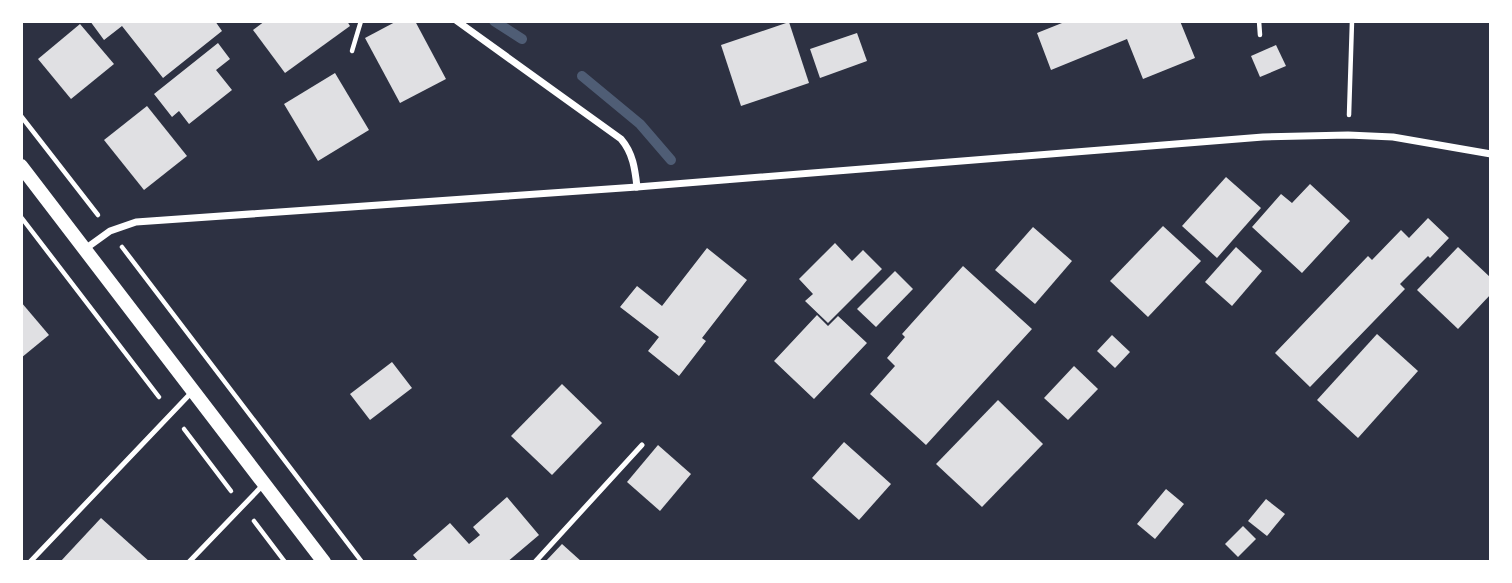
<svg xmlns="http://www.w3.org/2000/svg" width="1512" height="583" font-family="Jost,sans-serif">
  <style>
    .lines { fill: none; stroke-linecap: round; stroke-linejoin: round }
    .stream { stroke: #4f5d75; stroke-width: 10 }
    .building { fill: #e0e0e3 }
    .path { stroke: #fff; stroke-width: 4.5 }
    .service { stroke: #fff; stroke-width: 5 }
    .minor { stroke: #fff; stroke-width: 7 }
    .secondary { stroke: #fff; stroke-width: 14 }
  </style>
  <rect width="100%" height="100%" fill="#2d3142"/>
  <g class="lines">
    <g class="stream">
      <path d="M 494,21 L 522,39"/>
      <path d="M 582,76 L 640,124 L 671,160"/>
    </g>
  </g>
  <g class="building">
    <path d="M 90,21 L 215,21 L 222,31 L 163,78 L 122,26 L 104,40 Z"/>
    <path d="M 265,21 L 347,21 L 350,26 L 285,73 L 253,30 Z"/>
    <path d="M 397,21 L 415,21 L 446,79 L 400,103 L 365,38 Z"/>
    <path d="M 1067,21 L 1180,21 L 1195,58 L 1143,79 L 1127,39 L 1051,70 L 1037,33 Z"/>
    <path d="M 789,22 L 809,83 L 741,106 L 721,45 Z"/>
    <path d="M 80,24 L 114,64 L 71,99 L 38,59 Z"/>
    <path d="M 857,33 L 867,61 L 820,78 L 810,49 Z"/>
    <path d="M 218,43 L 230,59 L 216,70 L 232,90 L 189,124 L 179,111 L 172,117 L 154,94 Z"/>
    <path d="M 1276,45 L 1286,66 L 1260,77 L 1251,56 Z"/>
    <path d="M 335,73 L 369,130 L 318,161 L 284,104 Z"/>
    <path d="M 147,106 L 187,156 L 144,190 L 104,140 Z"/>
    <path d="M 1226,177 L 1261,208 L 1217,258 L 1182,226 Z"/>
    <path d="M 1310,184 L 1350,221 L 1302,273 L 1252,227 L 1281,194 L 1292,203 Z"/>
    <path d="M 1428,218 L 1449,238 L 1430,258 L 1428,256 L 1400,284 L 1405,289 L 1310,387 L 1275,353 L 1368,256 L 1372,260 L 1401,230 L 1409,238 Z"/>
    <path d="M 1163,226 L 1201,261 L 1148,317 L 1110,281 Z"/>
    <path d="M 1033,227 L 1072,261 L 1035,304 L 995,270 Z"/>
    <path d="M 835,243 L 852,261 L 863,250 L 882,269 L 828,323 L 805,301 L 813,294 L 799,279 Z"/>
    <path d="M 1236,247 L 1262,271 L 1232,306 L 1205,282 Z"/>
    <path d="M 1458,247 L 1491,278 L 1491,294 L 1458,329 L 1417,290 Z"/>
    <path d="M 707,248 L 747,280 L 702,338 L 706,341 L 679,376 L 648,351 L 659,337 L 620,307 L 637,286 L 662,306 Z"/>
    <path d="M 963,266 L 1032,329 L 926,445 L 870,394 L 895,366 L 887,358 L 905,337 L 902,334 Z"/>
    <path d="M 895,271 L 913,289 L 876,327 L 857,309 Z"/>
    <path d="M 21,302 L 49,335 L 21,358 Z"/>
    <path d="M 817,315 L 828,326 L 838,316 L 867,343 L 814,399 L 774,361 Z"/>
    <path d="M 1377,334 L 1418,371 L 1358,438 L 1317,400 Z"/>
    <path d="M 1112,335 L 1130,352 L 1115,368 L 1097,351 Z"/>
    <path d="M 392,362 L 412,388 L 370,420 L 350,394 Z"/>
    <path d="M 1074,366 L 1098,389 L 1068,420 L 1044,398 Z"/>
    <path d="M 562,384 L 602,423 L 552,475 L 511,436 Z"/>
    <path d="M 998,400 L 1043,444 L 982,507 L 936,464 Z"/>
    <path d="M 844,442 L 891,484 L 859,520 L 812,478 Z"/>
    <path d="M 658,445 L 691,474 L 660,511 L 627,482 Z"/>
    <path d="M 1166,489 L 1184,504 L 1155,539 L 1137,524 Z"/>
    <path d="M 507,497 L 539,535 L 507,562 L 419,562 L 413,555 L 450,523 L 469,544 L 480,535 L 473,527 Z"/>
    <path d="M 1266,499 L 1285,514 L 1267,536 L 1248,521 Z"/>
    <path d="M 101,518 L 150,562 L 60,562 Z"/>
    <path d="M 1243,526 L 1256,539 L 1238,557 L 1225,544 Z"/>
    <path d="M 562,544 L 582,562 L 545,562 Z"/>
  </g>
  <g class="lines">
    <g class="path">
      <path d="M 1259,21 L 1260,35"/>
      <path d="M 352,51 L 361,21"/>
      <path d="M 1349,115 L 1352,21"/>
      <path d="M 21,116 L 98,215"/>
      <path d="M 21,217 L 159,397"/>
      <path d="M 122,247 L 362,562"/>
      <path d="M 184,429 L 231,491"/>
      <path d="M 254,521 L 285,562"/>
    </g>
    <g class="service">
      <path d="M 30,562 L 191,393"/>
      <path d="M 189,562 L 264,484"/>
      <path d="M 535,562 L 642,445"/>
    </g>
    <g class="minor">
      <path d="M 457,21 L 621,139 C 633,153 635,169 637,187"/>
      <path d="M 85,249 L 110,231 L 136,222 L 637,187 L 1263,137 L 1348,135 L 1393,137 L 1491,154"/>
    </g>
    <path class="secondary" d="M 21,166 L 324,562"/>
  </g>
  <rect width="1512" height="583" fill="none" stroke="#ffffff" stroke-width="46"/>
</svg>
